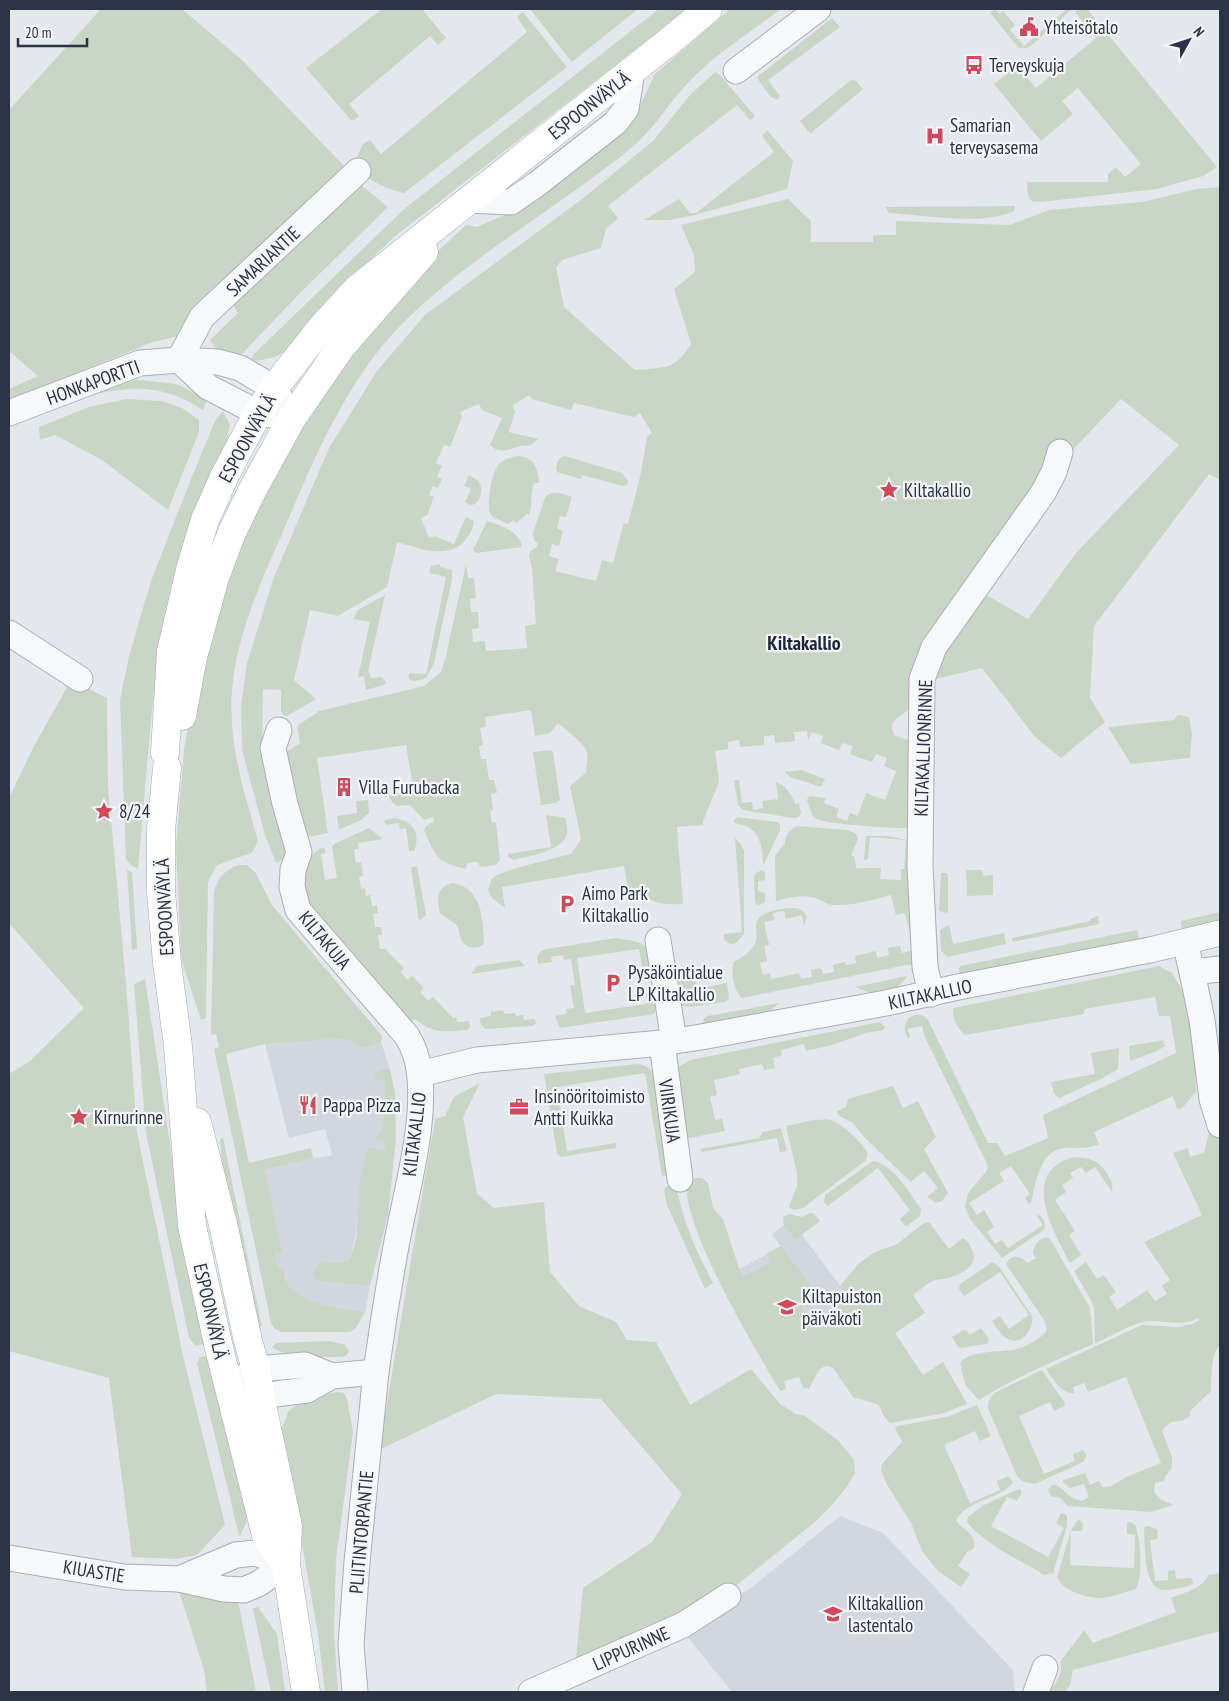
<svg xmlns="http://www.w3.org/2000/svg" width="1229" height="1701" font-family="'PT Sans Narrow',sans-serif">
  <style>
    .built { fill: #d2d6de }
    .green { fill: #c9d6c5 }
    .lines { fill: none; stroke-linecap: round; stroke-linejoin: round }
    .street-casing { stroke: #a9aeb7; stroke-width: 27 }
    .primary-casing { stroke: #a3abb8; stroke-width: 29 }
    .street { stroke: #f7f8fa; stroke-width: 25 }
    .primary { stroke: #fff; stroke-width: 28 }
    .labels { text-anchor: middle; stroke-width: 4.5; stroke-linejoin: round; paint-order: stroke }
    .poi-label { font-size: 19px; fill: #2b3445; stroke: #f4f6f9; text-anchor: start }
    .street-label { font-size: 19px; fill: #2b3445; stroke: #f4f6f9 }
    .neighbourhood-label { font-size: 20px; font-weight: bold; fill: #1d2536; stroke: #f4f6f9 }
  </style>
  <rect width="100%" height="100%" fill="#e4e7ec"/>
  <g class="built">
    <path d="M 326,1038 L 349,1040 L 360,1047 L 368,1047 L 381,1042 L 390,1069 L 383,1069 L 385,1080 L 383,1125 L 374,1140 L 385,1142 L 384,1150 L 369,1148 L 360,1183 L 357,1226 L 351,1255 L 349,1260 L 337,1263 L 325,1261 L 318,1281 L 370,1286 L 365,1312 L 318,1304 L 299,1296 L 292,1290 L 287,1283 L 284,1267 L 278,1268 L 275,1252 L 281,1252 L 265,1170 L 313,1158 L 330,1156 L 332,1154 L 325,1129 L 289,1138 L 265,1044 L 304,1042 Z"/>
    <path d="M 784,1225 L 795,1240 L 802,1235 L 847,1295 L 815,1319 L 823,1331 L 726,1276 L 781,1247 L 772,1234 Z"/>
    <path d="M 840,1516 L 883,1533 L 1013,1670 L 1015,1692 L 732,1692 L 681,1629 L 751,1588 Z"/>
  </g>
  <g class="green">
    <path d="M 101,9 L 182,9 L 242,60 L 346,168 L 178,336 L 150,343 L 9,401 L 9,389 L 38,376 L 9,351 L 9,110 Z"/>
    <path d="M 382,9 L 422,9 L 446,38 L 438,45 L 430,36 L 349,104 L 359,116 L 354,120 L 350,119 L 306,68 Z"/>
    <path d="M 530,9 L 638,9 L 572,62 Z"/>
    <path d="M 659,9 L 688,9 L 395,236 L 348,281 L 287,350 C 276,358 266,360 251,361 L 253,355 L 403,210 Z"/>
    <path d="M 730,9 L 781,9 C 749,33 713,55 686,85 C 667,106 652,131 630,149 C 557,208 474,254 406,320 C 346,379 314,459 282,534 C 260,584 236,636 232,691 C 228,744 244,791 258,841 L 254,850 L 251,853 L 217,865 L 208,882 L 206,1018 L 201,1020 L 181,958 L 176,846 L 184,750 L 200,656 L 228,563 L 326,380 L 420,268 L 466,225 L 477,227 L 538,200 L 625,130 L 632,122 L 655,74 Z"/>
    <path d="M 995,9 L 1000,14 L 1003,11 L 1015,25 L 1010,30 L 1024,46 L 1067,9 L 1072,9 L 1033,44 C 1028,48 1025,50 1018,47 L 990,13 Z"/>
    <path d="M 1080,9 L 1087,9 L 1217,167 L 1203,176 L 1157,189 L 1049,201 C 1029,203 1028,203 1027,182 L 1108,182 L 1108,174 L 1116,167 L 1125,177 L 1141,164 L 1078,88 L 1062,101 L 1073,114 L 1041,141 L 994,84 L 1017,66 L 1036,88 L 1096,38 L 1075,12 Z"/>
    <path d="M 523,12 L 567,67 L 404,193 C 387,189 355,178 358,155 C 359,151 362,147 363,144 L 370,140 L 381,154 L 527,32 L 517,17 Z"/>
    <path d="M 832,18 L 840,27 L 768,80 L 780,96 L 778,100 C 768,98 762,85 757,77 Z"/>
    <path d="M 715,72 L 720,75 L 755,116 L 750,120 L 737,105 L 608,206 L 618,218 L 606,229 L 601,248 L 562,260 L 556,267 L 564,307 L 635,370 C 665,367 674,371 691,344 L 674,289 L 695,272 L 694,255 L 681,225 L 788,199 L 811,221 L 811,242 L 873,242 L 873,235 L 896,235 L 896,221 L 1010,225 L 1049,210 L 1143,202 L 1196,189 L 1220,187 L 1220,480 L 1209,474 L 1094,626 L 1090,698 L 1105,722 L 1061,758 L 1035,737 L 982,668 L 936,679 L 934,661 L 981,592 L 1028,619 L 1076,553 L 1179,445 L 1121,399 L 1069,454 L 1054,447 L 1040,482 L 920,653 L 914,701 L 910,709 L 897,718 L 892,724 L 892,729 L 894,735 L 908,740 L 910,743 L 911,822 L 909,828 C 896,829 822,824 815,818 C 811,814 809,805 807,800 L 809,796 L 826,798 L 824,803 L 839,809 L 836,817 L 847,821 L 850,813 L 858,816 L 866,793 L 885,800 L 896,771 L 884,766 L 887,758 L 876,754 L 872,762 L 850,754 L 853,746 L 842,743 L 839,750 L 821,743 L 823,736 L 812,732 L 808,740 L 807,731 L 794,732 L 795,741 L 775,743 L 774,735 L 764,736 L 764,745 L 740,747 L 739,740 L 728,742 L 728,749 L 715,751 L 719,782 L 703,821 L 703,825 L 677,827 L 683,904 C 654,906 651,899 628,888 L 624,866 L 502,887 L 505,908 L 492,898 L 488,890 C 489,887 490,882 492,879 C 499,870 557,858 571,854 L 581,839 L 570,786 L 587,772 C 585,765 589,759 587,752 C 585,744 565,729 558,723 L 550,733 L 535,736 L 531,710 L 485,717 L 486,727 L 480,728 L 483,745 L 479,746 L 481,759 L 486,759 L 489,780 L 494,780 L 497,793 L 491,794 L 493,810 L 490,811 L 492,823 L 496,822 L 500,860 L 496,865 L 481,867 L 477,862 L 467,863 L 466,869 C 436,862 436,857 424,830 L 426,826 L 434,821 L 433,817 L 424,820 L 410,805 L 397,806 L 392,802 L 389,796 L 414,792 L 406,745 L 317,758 L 328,833 L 304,838 L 292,811 L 280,756 L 300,743 L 297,726 L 319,711 L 424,686 L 441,672 L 446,656 L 466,564 L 468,578 L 474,578 L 476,598 L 470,599 L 471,612 L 478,612 L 479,628 L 472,629 L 473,642 L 485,641 L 486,651 L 527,648 L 525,626 L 536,624 L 532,568 L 529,556 L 530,551 L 537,547 L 538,543 L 534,540 L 533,533 L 545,498 C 552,488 562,494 572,497 L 566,517 L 560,516 L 557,528 L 563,531 L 559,546 L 552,544 L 549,556 L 559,559 L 555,571 L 596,581 L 602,560 L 613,563 L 624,523 L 628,524 L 641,473 L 647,437 L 652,433 L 640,413 L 634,417 L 574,403 L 571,410 L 532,399 L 529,395 L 512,406 L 515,411 L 509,432 L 538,439 C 527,450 528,443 517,447 C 507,450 499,454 490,445 L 502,418 L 482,410 L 479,404 L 460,412 L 462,417 L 450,447 L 444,445 L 436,463 L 442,466 L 437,477 L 442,479 L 438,488 L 433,486 L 429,495 L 434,497 L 427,515 L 421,518 L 429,538 L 435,536 L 454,544 L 466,517 L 474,521 C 474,526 472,530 469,535 C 453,562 421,549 397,542 L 387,587 L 338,616 L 310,610 L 294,680 L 316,699 L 287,716 L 283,715 L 281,711 L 281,690 L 263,689 L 262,748 L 288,847 C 286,855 284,860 276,863 L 265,835 L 242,750 L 241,706 L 247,663 L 274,577 L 329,448 L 377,371 L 425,315 L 582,199 L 653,141 L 690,95 Z"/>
    <path d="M 851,80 L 856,81 L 863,89 L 810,134 L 800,121 Z"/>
    <path d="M 767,130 L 793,161 L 787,189 L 695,215 L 669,220 L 644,220 L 679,199 L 690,213 L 696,213 L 774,152 L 762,136 Z"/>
    <path d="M 361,185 L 388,207 L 302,291 L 238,358 L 216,349 L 210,340 L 238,313 L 231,301 Z"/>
    <path d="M 1015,206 L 1014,211 C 984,226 923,215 889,213 L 886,207 Z"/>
    <path d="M 132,379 L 176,384 L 207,399 L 203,410 C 167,386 136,385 96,394 L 94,390 Z"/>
    <path d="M 126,399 L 162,401 L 182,408 L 199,420 L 199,432 L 168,510 L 102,460 L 55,435 L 40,440 L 39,427 L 89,407 Z"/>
    <path d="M 223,411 L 230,425 L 227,442 L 169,602 L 153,699 L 138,869 L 131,865 L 126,859 L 120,700 L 129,656 L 151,581 L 189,484 L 215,421 Z"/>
    <path d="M 518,456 C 534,457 538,468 539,483 L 534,483 C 530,494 533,504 529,515 L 527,514 L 516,523 L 514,520 L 508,524 L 493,517 L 489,512 C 488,500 491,473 499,464 C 504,459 512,457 518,456 Z"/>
    <path d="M 565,456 L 622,473 L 628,481 L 627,485 L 623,486 L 582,475 L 581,479 L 557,472 L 556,469 C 557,462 558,458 565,456 Z"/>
    <path d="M 469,475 C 472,477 477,479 479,482 C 485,492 477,512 465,502 L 471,489 L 464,486 Z"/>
    <path d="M 487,521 C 500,525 520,531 522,547 L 476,553 L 473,550 Z"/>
    <path d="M 440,564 L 440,567 L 452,570 L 452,579 L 434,663 L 426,678 L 416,681 L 410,680 L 408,676 L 410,673 L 426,674 L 446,577 L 429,573 L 431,566 Z"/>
    <path d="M 385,595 L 368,671 L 371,678 L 381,677 L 386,682 L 384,685 L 366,690 L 364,676 L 358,677 L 370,622 L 353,619 L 358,610 Z"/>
    <path d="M 71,680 L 107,698 L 108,786 L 126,983 L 137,1132 L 183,1356 L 225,1525 L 197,1555 L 175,1559 L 132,1557 L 109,1378 L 9,1351 L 9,1074 L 30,1061 L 84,1008 L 9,923 L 9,798 L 33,748 Z"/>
    <path d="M 1178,715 L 1189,717 L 1192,734 L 1190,758 L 1131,764 L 1108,727 L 1174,720 Z"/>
    <path d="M 551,750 L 553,752 L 560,800 L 556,803 L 541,805 L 533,752 Z"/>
    <path d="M 802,770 L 825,779 L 821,787 L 790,777 L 785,772 Z"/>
    <path d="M 734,780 L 739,780 L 742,803 L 752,802 L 753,810 L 763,808 L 762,801 L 778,799 L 776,782 C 786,786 791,793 795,804 L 799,803 L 801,814 L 798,817 L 793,818 L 743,810 L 738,805 Z"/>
    <path d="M 368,800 L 369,813 L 361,820 L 339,830 L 337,816 L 357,813 L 356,801 Z"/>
    <path d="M 546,815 L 566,818 C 566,823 568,829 567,834 C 562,852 528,856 514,860 L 508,857 L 508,854 L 551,847 Z"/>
    <path d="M 737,817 L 777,822 L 780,824 L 780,830 L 764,864 L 763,864 C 762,842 759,826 734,823 L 734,820 Z"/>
    <path d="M 392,818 C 411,819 422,832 414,851 L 409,851 L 406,828 L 400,829 L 399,823 L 386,825 L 384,821 Z"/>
    <path d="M 798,826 L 847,830 C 853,832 857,833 858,839 L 851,855 L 855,857 L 856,868 C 861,869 873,867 881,868 L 880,879 L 901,880 L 901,869 L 904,869 L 906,840 L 870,837 L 868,859 L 864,860 L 866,836 L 887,836 L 908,840 L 911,844 L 913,854 L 914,965 L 907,965 L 742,998 C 734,991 730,972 734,962 C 742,957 753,951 756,941 C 758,933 753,925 759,918 C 764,911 791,906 799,909 C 803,910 805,914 807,917 L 804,926 L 802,915 L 786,919 L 784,911 L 773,913 L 774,920 L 764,922 L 769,945 L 764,946 L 767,961 L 760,963 L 763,975 L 770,973 L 771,979 L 799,973 L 801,979 L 812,977 L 811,970 L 821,968 L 823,974 L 834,972 L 833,965 L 845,962 L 846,965 L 856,963 L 855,956 L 876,951 L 877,958 L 889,955 L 888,948 L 900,946 L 902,953 L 914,950 L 905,913 L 896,915 L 891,895 C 873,900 852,906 833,905 C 826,904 821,900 815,898 C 802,894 788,898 776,901 L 775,856 L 785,843 C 784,836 791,828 798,826 Z"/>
    <path d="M 369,828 L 383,839 L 358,843 L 359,849 L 354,850 L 356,863 L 361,862 L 363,876 L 359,877 L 361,889 L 365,888 L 366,896 L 370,895 L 372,906 L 377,905 L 378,913 L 373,914 L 375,927 L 381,927 L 382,935 L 378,935 L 380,949 L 385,949 L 404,968 L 400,972 L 408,980 L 412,976 L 424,988 L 420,992 L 428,1001 L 433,997 L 453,1018 L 456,1017 L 457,1022 L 469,1021 L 470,1027 L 467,1030 C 445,1032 433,1034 415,1019 L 409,1023 L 305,900 L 301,887 L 306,859 L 321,848 L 324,848 L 326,853 L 321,854 L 325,880 L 337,878 L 332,847 L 334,844 Z"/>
    <path d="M 735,838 L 741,844 L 744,851 L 744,934 L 736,943 L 730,944 L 724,940 L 724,934 L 742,932 Z"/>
    <path d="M 238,865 L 247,865 L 255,872 L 272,905 L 382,1036 L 381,1042 L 368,1047 L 360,1047 L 349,1040 L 326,1038 L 304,1042 L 265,1044 L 226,1054 L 249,1163 L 311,1148 L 313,1158 L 265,1170 L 282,1252 L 275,1253 L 278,1268 L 284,1267 C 285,1272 285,1278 287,1282 C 296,1305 344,1308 365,1312 L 355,1329 L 350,1332 L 282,1332 L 275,1329 L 271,1323 L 214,1049 L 219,1047 L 216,1034 L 211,1035 L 214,892 C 219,876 223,872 238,865 Z"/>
    <path d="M 417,866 L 426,915 L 419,921 L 411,867 Z"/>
    <path d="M 127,870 L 132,872 L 137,949 L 132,950 Z"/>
    <path d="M 762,870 L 765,873 L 765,880 L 758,881 L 758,891 L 765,893 L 765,902 L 759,905 L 755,903 L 754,876 L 756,873 Z"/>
    <path d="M 966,870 L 982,870 L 983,876 L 993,875 L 993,895 L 967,896 Z"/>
    <path d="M 941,873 L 947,873 L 948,877 L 948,913 L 939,911 Z"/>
    <path d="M 453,883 C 475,887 481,906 483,925 C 483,932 485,939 483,945 C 475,950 465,948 461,939 C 459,935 459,930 458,926 L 440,913 C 436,900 437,886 453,883 Z"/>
    <path d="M 1220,912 L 1220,921 L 1182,930 L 1181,921 Z"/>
    <path d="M 1098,916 L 1099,924 L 1013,942 L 1012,938 L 1090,921 L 1090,919 Z"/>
    <path d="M 949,925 L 953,944 L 1004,933 L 1006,944 L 947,957 L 941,950 L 940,930 Z"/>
    <path d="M 1137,930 L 1139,939 L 960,976 L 959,969 L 960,966 Z"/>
    <path d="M 615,938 C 625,940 644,940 649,951 C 650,954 650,960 651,963 L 649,966 L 642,967 L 639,949 L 577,958 L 585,1013 L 647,1004 L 645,987 L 648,986 L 654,991 L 656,1009 L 654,1014 L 560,1028 L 555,1016 L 567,1014 L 566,1009 L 574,1008 L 570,986 L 575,985 L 571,959 L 564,960 L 563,955 L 551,957 L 552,962 L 538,964 L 537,957 L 542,950 Z"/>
    <path d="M 519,960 L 525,966 L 471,974 L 477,966 Z"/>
    <path d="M 692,964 L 697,989 L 727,983 L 729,999 L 725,1002 L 691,1007 L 678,1006 L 674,975 L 683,967 Z"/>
    <path d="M 1159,966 L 1172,973 L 1188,1000 L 1193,1022 L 1196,1092 L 1182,1108 L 1177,1109 L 1173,1096 L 1094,1132 L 1099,1144 C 1085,1150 1078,1147 1064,1148 C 1039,1151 1036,1183 1031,1203 L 1029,1204 L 1025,1198 L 1030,1194 L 1011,1166 L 999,1173 L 1004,1181 L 969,1203 L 977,1215 L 984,1210 L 994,1227 L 987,1232 L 995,1244 L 1002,1240 L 1008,1248 L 1043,1225 L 1037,1216 L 1040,1215 L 1044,1221 L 1045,1228 L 1041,1232 L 1002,1258 L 970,1219 L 965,1207 L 968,1193 L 986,1172 L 988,1166 L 924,1035 L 922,1026 L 908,1029 L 910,1038 L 908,1038 C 897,1022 916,1006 928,1020 L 988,1143 L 997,1143 L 1005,1156 L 1048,1138 L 1043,1115 L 1176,1053 L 1170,1016 L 1159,1016 L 1155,997 L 1084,1009 L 1084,1014 L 965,1035 C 957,1027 952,1020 953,1008 Z"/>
    <path d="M 907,976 C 901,987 888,994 875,993 C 869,993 861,989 855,987 Z"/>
    <path d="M 145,979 L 172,1157 L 213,1342 L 196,1346 L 189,1338 L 146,1133 L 134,984 Z"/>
    <path d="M 779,1003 L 764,1017 L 705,1027 L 703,1023 L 704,1018 L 708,1016 Z"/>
    <path d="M 503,1010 L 504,1014 L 515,1013 L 516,1016 L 523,1015 L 524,1020 L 535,1019 L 536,1024 L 532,1026 L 486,1029 C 481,1026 480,1024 480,1018 L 491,1016 L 491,1012 Z"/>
    <path d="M 880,1022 L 885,1027 L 883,1030 L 866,1033 L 832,1045 L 806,1051 L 804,1044 L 781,1050 L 782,1055 L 773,1058 L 775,1068 L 764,1070 L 762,1064 L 739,1069 L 740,1074 L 714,1080 L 717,1095 L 710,1097 L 715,1120 L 722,1119 L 725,1131 L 680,1140 L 677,1068 L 690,1060 Z"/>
    <path d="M 1163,1040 L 1165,1046 L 1157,1051 L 1130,1061 L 1129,1046 Z"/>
    <path d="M 1119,1048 L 1118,1069 L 1103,1078 L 1059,1098 L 1054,1093 L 1051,1082 L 1095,1074 L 1091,1053 Z"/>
    <path d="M 638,1064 C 649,1066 652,1070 658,1079 L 673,1175 L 662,1176 L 645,1073 L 557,1087 L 567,1151 L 616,1143 L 616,1148 L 560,1157 L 557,1153 L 544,1074 Z"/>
    <path d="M 383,1069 L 390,1069 L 395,1092 L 396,1139 L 388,1215 L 370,1286 L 317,1281 L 313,1273 L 317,1265 L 325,1261 L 337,1263 L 349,1260 C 361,1236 356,1208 360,1182 C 362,1171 366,1159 368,1147 L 384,1150 L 385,1142 L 374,1140 L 383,1125 L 385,1080 L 375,1079 L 374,1075 Z"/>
    <path d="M 480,1083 L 463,1117 L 477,1194 L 494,1208 L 544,1202 L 550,1272 L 579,1306 L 616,1322 L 627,1340 L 656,1342 L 690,1405 L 751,1369 L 780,1404 L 796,1414 L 805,1416 L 839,1441 L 854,1460 L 855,1473 L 846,1488 L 830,1507 L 815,1522 L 727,1593 L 575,1667 L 583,1588 L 652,1542 L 682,1494 L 601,1399 L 496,1394 L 379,1450 L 435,1119 L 445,1116 L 454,1097 Z"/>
    <path d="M 893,1086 L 903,1108 L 918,1101 L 936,1137 L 924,1149 L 948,1193 L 942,1201 L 936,1203 L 927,1197 L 938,1188 L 924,1171 L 911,1182 L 865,1138 L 853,1123 L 838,1115 L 837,1111 L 846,1107 L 848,1099 Z"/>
    <path d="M 1220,1113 L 1220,1345 C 1210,1355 1212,1377 1211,1391 L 1190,1411 L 1189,1417 C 1177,1425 1172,1417 1162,1431 L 1172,1457 L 1172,1468 L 1165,1476 L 1164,1481 L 1155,1483 L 1154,1492 L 1160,1499 L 1173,1505 L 1151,1512 L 1068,1506 L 1060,1498 L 1051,1496 L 1048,1490 L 1053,1485 L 1056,1485 C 1066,1490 1069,1499 1082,1501 L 1089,1497 L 1084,1484 L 1070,1488 L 1063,1482 L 1063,1480 L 1085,1473 L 1090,1485 L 1099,1481 L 1102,1487 L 1112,1486 L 1126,1477 L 1161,1463 L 1126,1377 L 1088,1392 L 1084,1383 L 1073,1387 L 1074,1393 C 1061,1394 1053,1379 1046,1369 L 1142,1325 L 1178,1327 L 1193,1324 L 1200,1320 L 1198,1318 C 1181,1328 1162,1319 1143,1322 C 1132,1324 1107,1338 1095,1343 L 1094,1308 L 1091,1300 L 1074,1271 L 1086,1262 L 1097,1279 L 1104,1275 L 1116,1292 L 1109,1297 L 1117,1310 L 1147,1290 L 1155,1301 L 1167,1294 L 1162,1286 L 1170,1280 L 1144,1242 L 1202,1215 L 1173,1153 L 1188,1148 L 1190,1157 L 1204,1153 L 1213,1117 Z"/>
    <path d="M 814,1120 C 819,1120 825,1119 830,1120 C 842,1123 863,1143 868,1154 L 866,1160 L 803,1208 L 794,1210 L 789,1207 L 797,1186 L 797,1174 L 786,1126 Z"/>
    <path d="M 781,1128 L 787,1151 L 780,1152 L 777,1138 L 702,1152 L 700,1149 L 759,1138 L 763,1132 Z"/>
    <path d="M 223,1138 L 262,1327 L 254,1326 L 225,1192 L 220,1139 Z"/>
    <path d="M 1074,1157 C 1091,1158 1101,1161 1109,1177 C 1112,1183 1113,1185 1112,1192 L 1095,1167 L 1086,1173 L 1081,1167 L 1070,1173 L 1073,1178 L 1062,1185 L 1066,1192 L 1055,1200 L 1075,1231 L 1069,1235 L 1081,1255 L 1070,1263 C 1053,1231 1019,1171 1074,1157 Z"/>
    <path d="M 873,1161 C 893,1164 910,1193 921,1209 L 920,1216 L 907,1226 L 905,1226 L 900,1219 L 910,1210 L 878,1168 L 828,1206 L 824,1203 L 825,1195 Z"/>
    <path d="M 696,1178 L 702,1178 L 708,1183 L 713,1208 L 723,1219 L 739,1268 L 743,1277 L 771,1263 L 767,1253 L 781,1246 L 815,1292 L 799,1303 L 812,1322 L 847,1296 L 840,1286 L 858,1264 L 875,1252 L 897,1244 L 924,1223 L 929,1222 L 949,1249 L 963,1238 C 968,1241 970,1245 972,1250 C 980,1265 961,1275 948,1278 C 944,1279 940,1279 936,1280 C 928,1282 920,1290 913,1295 L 925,1313 L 895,1333 L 923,1375 L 943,1362 L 967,1404 L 944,1413 L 890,1423 L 883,1415 L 879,1405 L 853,1397 L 833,1368 C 828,1365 823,1366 819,1370 L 809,1389 L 803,1388 L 799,1377 L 784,1381 L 786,1389 L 781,1391 C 775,1384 770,1374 765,1365 C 746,1334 677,1213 688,1181 Z"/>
    <path d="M 676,1185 C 683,1223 696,1250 713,1283 L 705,1289 L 667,1205 L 664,1190 L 667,1186 Z"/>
    <path d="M 810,1213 L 813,1213 L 820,1221 L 795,1240 L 784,1225 L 783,1217 L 790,1214 L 801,1217 Z"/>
    <path d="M 1047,1237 L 1050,1239 L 1089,1306 L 1091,1318 L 1093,1344 C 1054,1361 1015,1377 979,1400 L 966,1386 L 960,1363 C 971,1349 1002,1353 1017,1349 C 1027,1346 1038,1340 1045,1333 L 1047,1329 L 1044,1320 L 1006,1264 C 1011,1253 1021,1256 1027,1263 L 1036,1258 L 1033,1254 C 1034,1245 1038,1239 1047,1237 Z"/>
    <path d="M 991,1263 L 994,1263 L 1000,1268 L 1032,1316 C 1034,1329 1022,1346 1008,1339 C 1001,1336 996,1327 992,1321 L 1000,1316 L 1009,1329 L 1029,1315 L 1000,1272 L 964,1296 L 959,1289 L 960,1284 Z"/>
    <path d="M 981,1328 L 989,1339 L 988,1343 L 985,1344 L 961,1348 L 958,1347 L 952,1337 L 965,1329 L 970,1335 Z"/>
    <path d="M 330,1341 L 345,1345 L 349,1351 L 346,1356 C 328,1358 285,1358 272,1347 L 276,1343 Z"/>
    <path d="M 213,1355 L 248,1511 L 246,1523 L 240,1536 L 239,1535 L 197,1363 L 200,1357 Z"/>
    <path d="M 1042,1370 L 1065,1403 L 1064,1406 L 1054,1411 L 1050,1402 L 1019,1416 L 1044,1474 L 1075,1461 L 1073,1454 L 1083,1450 L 1087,1455 L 1083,1462 L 1035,1484 C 1027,1483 1022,1482 1017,1476 L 988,1408 C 988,1400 990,1397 996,1392 Z"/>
    <path d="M 339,1392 L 344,1393 L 347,1399 L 353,1432 L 336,1559 L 334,1632 L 338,1692 L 325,1692 L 318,1634 L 302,1544 L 279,1438 L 288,1412 L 307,1397 Z"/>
    <path d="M 977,1405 L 991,1436 L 980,1441 L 975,1431 L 944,1445 L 970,1503 L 1000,1490 L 997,1481 L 1008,1476 L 1013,1482 C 1002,1500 966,1499 956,1521 C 963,1530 977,1534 974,1548 L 967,1552 L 958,1566 L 970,1574 L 961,1587 L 938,1571 L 922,1551 L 911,1523 L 886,1483 L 881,1470 L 882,1464 L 902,1442 L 895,1428 L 897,1426 L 947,1417 Z"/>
    <path d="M 1020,1489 L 1022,1493 L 1017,1501 L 1007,1497 L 991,1526 L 1048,1557 L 1064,1528 L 1056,1523 L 1061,1513 L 1065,1514 L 1067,1516 L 1067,1526 L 1053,1573 L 1044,1575 C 1020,1560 984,1544 967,1522 L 968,1517 L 982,1506 L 1016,1490 Z"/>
    <path d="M 1078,1520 L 1081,1521 L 1083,1524 L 1082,1531 L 1071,1531 L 1070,1565 L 1134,1568 L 1135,1535 L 1127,1534 L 1127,1523 L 1130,1522 L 1135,1525 C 1141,1537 1143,1577 1136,1589 C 1125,1592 1113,1597 1102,1598 C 1087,1598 1064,1592 1057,1577 L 1071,1530 Z"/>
    <path d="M 1147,1526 L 1157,1529 L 1158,1539 L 1150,1540 L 1155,1581 L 1168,1580 L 1168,1571 L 1175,1570 L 1176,1579 L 1191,1578 L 1193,1583 L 1192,1585 C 1183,1587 1173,1590 1164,1590 C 1143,1590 1145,1545 1144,1530 L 1145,1527 Z"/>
    <path d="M 1219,1565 L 1220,1565 L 1220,1631 L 1073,1670 L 1070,1685 L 1065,1692 L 1049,1692 C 1056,1683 1064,1673 1060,1662 L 1084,1630 L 1093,1643 L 1176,1612 L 1171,1598 C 1183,1593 1204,1588 1208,1575 L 1220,1573 Z"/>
    <path d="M 179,1591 L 237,1596 L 256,1692 L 207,1692 L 204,1670 Z"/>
    <path d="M 258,1607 L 277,1634 L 285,1692 L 271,1692 L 253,1609 Z"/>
  </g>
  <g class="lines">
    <g class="street-casing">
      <g id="street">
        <path d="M 736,71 L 818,9"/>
        <path d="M 470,200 L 511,202 L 537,184 L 615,123 L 626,109 L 632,71"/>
        <path d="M 179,360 L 202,317 L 358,171"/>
        <path d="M 179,360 L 208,387 L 258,413 L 277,416"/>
        <path d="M 9,413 L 140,363 L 179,360 L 218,362 L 240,368 L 274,388 L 292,418"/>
        <path d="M 9,633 L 80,679"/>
        <path d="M 658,940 L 674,1041"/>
        <path d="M 1188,955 L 1192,972 L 1220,969"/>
        <path d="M 1192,972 L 1202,1020 L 1212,1099 L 1220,1125"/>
        <path d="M 931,994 L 925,967 L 920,866 L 922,679 L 934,647 L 1043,493 L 1054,472 L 1060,452"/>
        <path d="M 662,1043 L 680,1179"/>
        <path d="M 420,1074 L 477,1060 L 662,1043 L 701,1037 L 886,1003 L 958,987 L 1150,950 L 1220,933"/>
        <path d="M 239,1380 L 256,1369 L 305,1365 L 332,1376"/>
        <path d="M 241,1390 L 260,1396 L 307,1390 L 332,1376 L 376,1372 C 382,1328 389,1284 397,1241 C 407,1188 432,1103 415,1053 C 413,1047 410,1041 407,1036 L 298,910 L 292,887 L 293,870 L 299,852 L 285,804 L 273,748 L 279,730"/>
        <path d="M 9,1558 L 124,1577 L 179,1579 L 224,1589 L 244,1590 L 258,1584 L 286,1565"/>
        <path d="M 179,1579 L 236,1555 L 256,1553 L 286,1565"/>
        <path d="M 355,1692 L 351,1645 L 357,1562 L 376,1372"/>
        <path d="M 531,1692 L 683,1625 L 728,1596"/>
        <path d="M 1036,1692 L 1045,1668"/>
      </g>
    </g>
    <g class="primary-casing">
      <g id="primary">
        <path d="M 182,716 L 193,657 L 215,577 L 232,532 L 252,491 L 292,418 L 341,347 L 424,252"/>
        <path d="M 165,753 L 171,652 L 191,566 L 205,520 L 225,475 L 258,413 L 274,388 L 322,327 L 357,289 L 677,35 L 708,9"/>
        <path d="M 167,768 L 161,830 L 161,892 L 167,963 L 178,1046 L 192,1226 L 219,1348 L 266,1535 L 286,1565"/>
        <path d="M 197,1122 L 224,1228 L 248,1341 L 256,1369 L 260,1396 L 288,1526 L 286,1565 L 306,1692"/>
      </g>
    </g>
    <use href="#street" class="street"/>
    <use href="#primary" class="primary"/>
  </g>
  <defs>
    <g id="civic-bare" transform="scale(1.5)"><path d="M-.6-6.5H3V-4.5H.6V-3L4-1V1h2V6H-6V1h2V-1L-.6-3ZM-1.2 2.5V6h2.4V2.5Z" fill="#d1495b" stroke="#f4f6f9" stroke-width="2.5" paint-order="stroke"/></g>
    <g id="bus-bare" transform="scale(1.5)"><path d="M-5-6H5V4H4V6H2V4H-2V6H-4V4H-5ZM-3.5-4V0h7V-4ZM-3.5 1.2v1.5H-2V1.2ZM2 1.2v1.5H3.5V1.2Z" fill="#d1495b" stroke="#f4f6f9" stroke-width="2.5" paint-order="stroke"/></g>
    <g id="hospital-bare" transform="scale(1.5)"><path d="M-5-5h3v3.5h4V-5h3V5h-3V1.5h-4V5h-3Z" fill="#d1495b" stroke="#f4f6f9" stroke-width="2.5" paint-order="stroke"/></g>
    <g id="sight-bare" transform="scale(1.5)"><path d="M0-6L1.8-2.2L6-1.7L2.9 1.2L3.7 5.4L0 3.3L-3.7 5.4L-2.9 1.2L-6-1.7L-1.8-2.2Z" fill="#d1495b" stroke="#f4f6f9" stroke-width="2.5" paint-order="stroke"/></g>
    <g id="building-bare" transform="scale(1.5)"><path d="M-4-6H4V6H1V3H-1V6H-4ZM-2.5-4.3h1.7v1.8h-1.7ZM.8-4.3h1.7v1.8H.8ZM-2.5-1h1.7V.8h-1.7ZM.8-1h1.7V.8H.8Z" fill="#d1495b" stroke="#f4f6f9" stroke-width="2.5" paint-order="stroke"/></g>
    <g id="parking-bare" transform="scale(1.5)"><path d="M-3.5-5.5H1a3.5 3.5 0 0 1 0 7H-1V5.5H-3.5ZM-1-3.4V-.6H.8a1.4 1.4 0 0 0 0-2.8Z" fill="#d1495b" stroke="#f4f6f9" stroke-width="2.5" paint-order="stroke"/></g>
    <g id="restaurant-bare" transform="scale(1.5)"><path d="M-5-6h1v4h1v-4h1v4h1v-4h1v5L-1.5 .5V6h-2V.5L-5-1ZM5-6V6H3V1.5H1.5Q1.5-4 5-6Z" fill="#d1495b" stroke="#f4f6f9" stroke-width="2.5" paint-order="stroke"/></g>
    <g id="office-bare" transform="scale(1.5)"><path d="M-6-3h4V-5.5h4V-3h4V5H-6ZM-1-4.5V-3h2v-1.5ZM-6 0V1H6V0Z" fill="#d1495b" stroke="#f4f6f9" stroke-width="2.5" paint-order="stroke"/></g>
    <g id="school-bare" transform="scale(1.5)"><path d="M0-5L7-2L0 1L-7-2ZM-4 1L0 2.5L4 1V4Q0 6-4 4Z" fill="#d1495b" stroke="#f4f6f9" stroke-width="2.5" paint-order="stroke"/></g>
  </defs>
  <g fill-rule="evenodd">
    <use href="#civic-bare" x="1029" y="27"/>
    <use href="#bus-bare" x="974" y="65"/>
    <use href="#hospital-bare" x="935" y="136"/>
    <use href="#sight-bare" x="889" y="490"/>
    <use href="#building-bare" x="344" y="787"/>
    <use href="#sight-bare" x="104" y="811"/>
    <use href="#parking-bare" x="567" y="904"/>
    <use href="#parking-bare" x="613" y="983"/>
    <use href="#restaurant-bare" x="308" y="1105"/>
    <use href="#office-bare" x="519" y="1107"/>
    <use href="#sight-bare" x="79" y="1117"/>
    <use href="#school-bare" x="787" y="1307"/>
    <use href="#school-bare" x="833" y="1614"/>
  </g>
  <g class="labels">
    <g class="poi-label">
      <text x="1044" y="34">Yhteisötalo</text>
      <text x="989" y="72">Terveyskuja</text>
      <text x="950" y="132">Samarian<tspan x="950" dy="22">terveysasema</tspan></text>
      <text x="904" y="497">Kiltakallio</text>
      <text x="359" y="794">Villa Furubacka</text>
      <text x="119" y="818">8/24</text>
      <text x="582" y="900">Aimo Park<tspan x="582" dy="22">Kiltakallio</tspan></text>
      <text x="628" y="979">Pysäköintialue<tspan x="628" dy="22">LP Kiltakallio</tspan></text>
      <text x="534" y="1103">Insinööritoimisto<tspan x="534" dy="22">Antti Kuikka</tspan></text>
      <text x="323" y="1112">Pappa Pizza</text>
      <text x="94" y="1124">Kirnurinne</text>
      <text x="802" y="1303">Kiltapuiston<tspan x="802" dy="22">päiväkoti</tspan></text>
      <text x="848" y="1610">Kiltakallion<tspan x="848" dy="22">lastentalo</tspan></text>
    </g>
    <g class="street-label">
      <text transform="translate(589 105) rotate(-38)" y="7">ESPOONVÄYLÄ</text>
      <text transform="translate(263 261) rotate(-43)" y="7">SAMARIANTIE</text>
      <text transform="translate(93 382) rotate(-20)" y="7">HONKAPORTTI</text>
      <text transform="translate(247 438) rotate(-61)" y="7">ESPOONVÄYLÄ</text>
      <text transform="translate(923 748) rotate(-88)" y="7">KILTAKALLIONRINNE</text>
      <text transform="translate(164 907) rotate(-93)" y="7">ESPOONVÄYLÄ</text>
      <text transform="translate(325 940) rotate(50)" y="7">KILTAKUJA</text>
      <text transform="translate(930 994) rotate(-12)" y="7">KILTAKALLIO</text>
      <text transform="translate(670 1111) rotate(82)" y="7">VIIRIKUJA</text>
      <text transform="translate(414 1134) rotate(-83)" y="7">KILTAKALLIO</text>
      <text transform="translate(211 1311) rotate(77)" y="7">ESPOONVÄYLÄ</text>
      <text transform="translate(361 1532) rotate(-85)" y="7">PLIITINTORPANTIE</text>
      <text transform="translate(94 1571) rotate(9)" y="7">KIUASTIE</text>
      <text transform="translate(631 1648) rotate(-24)" y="7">LIPPURINNE</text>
    </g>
    <g class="neighbourhood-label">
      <text x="804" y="650">Kiltakallio</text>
    </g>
  </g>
  <rect width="1229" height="1701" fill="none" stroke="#2b3445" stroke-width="20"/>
  <g transform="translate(1189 40) rotate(50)" stroke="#f4f6f9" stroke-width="4" paint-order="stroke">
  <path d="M0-4L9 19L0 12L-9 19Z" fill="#2b3445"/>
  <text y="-8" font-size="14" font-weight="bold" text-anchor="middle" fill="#2b3445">N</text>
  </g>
  <path d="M18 38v8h69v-8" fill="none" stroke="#2b3445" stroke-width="2.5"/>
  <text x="25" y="38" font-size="15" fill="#2b3445" stroke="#f4f6f9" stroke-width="4" paint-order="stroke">20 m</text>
</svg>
